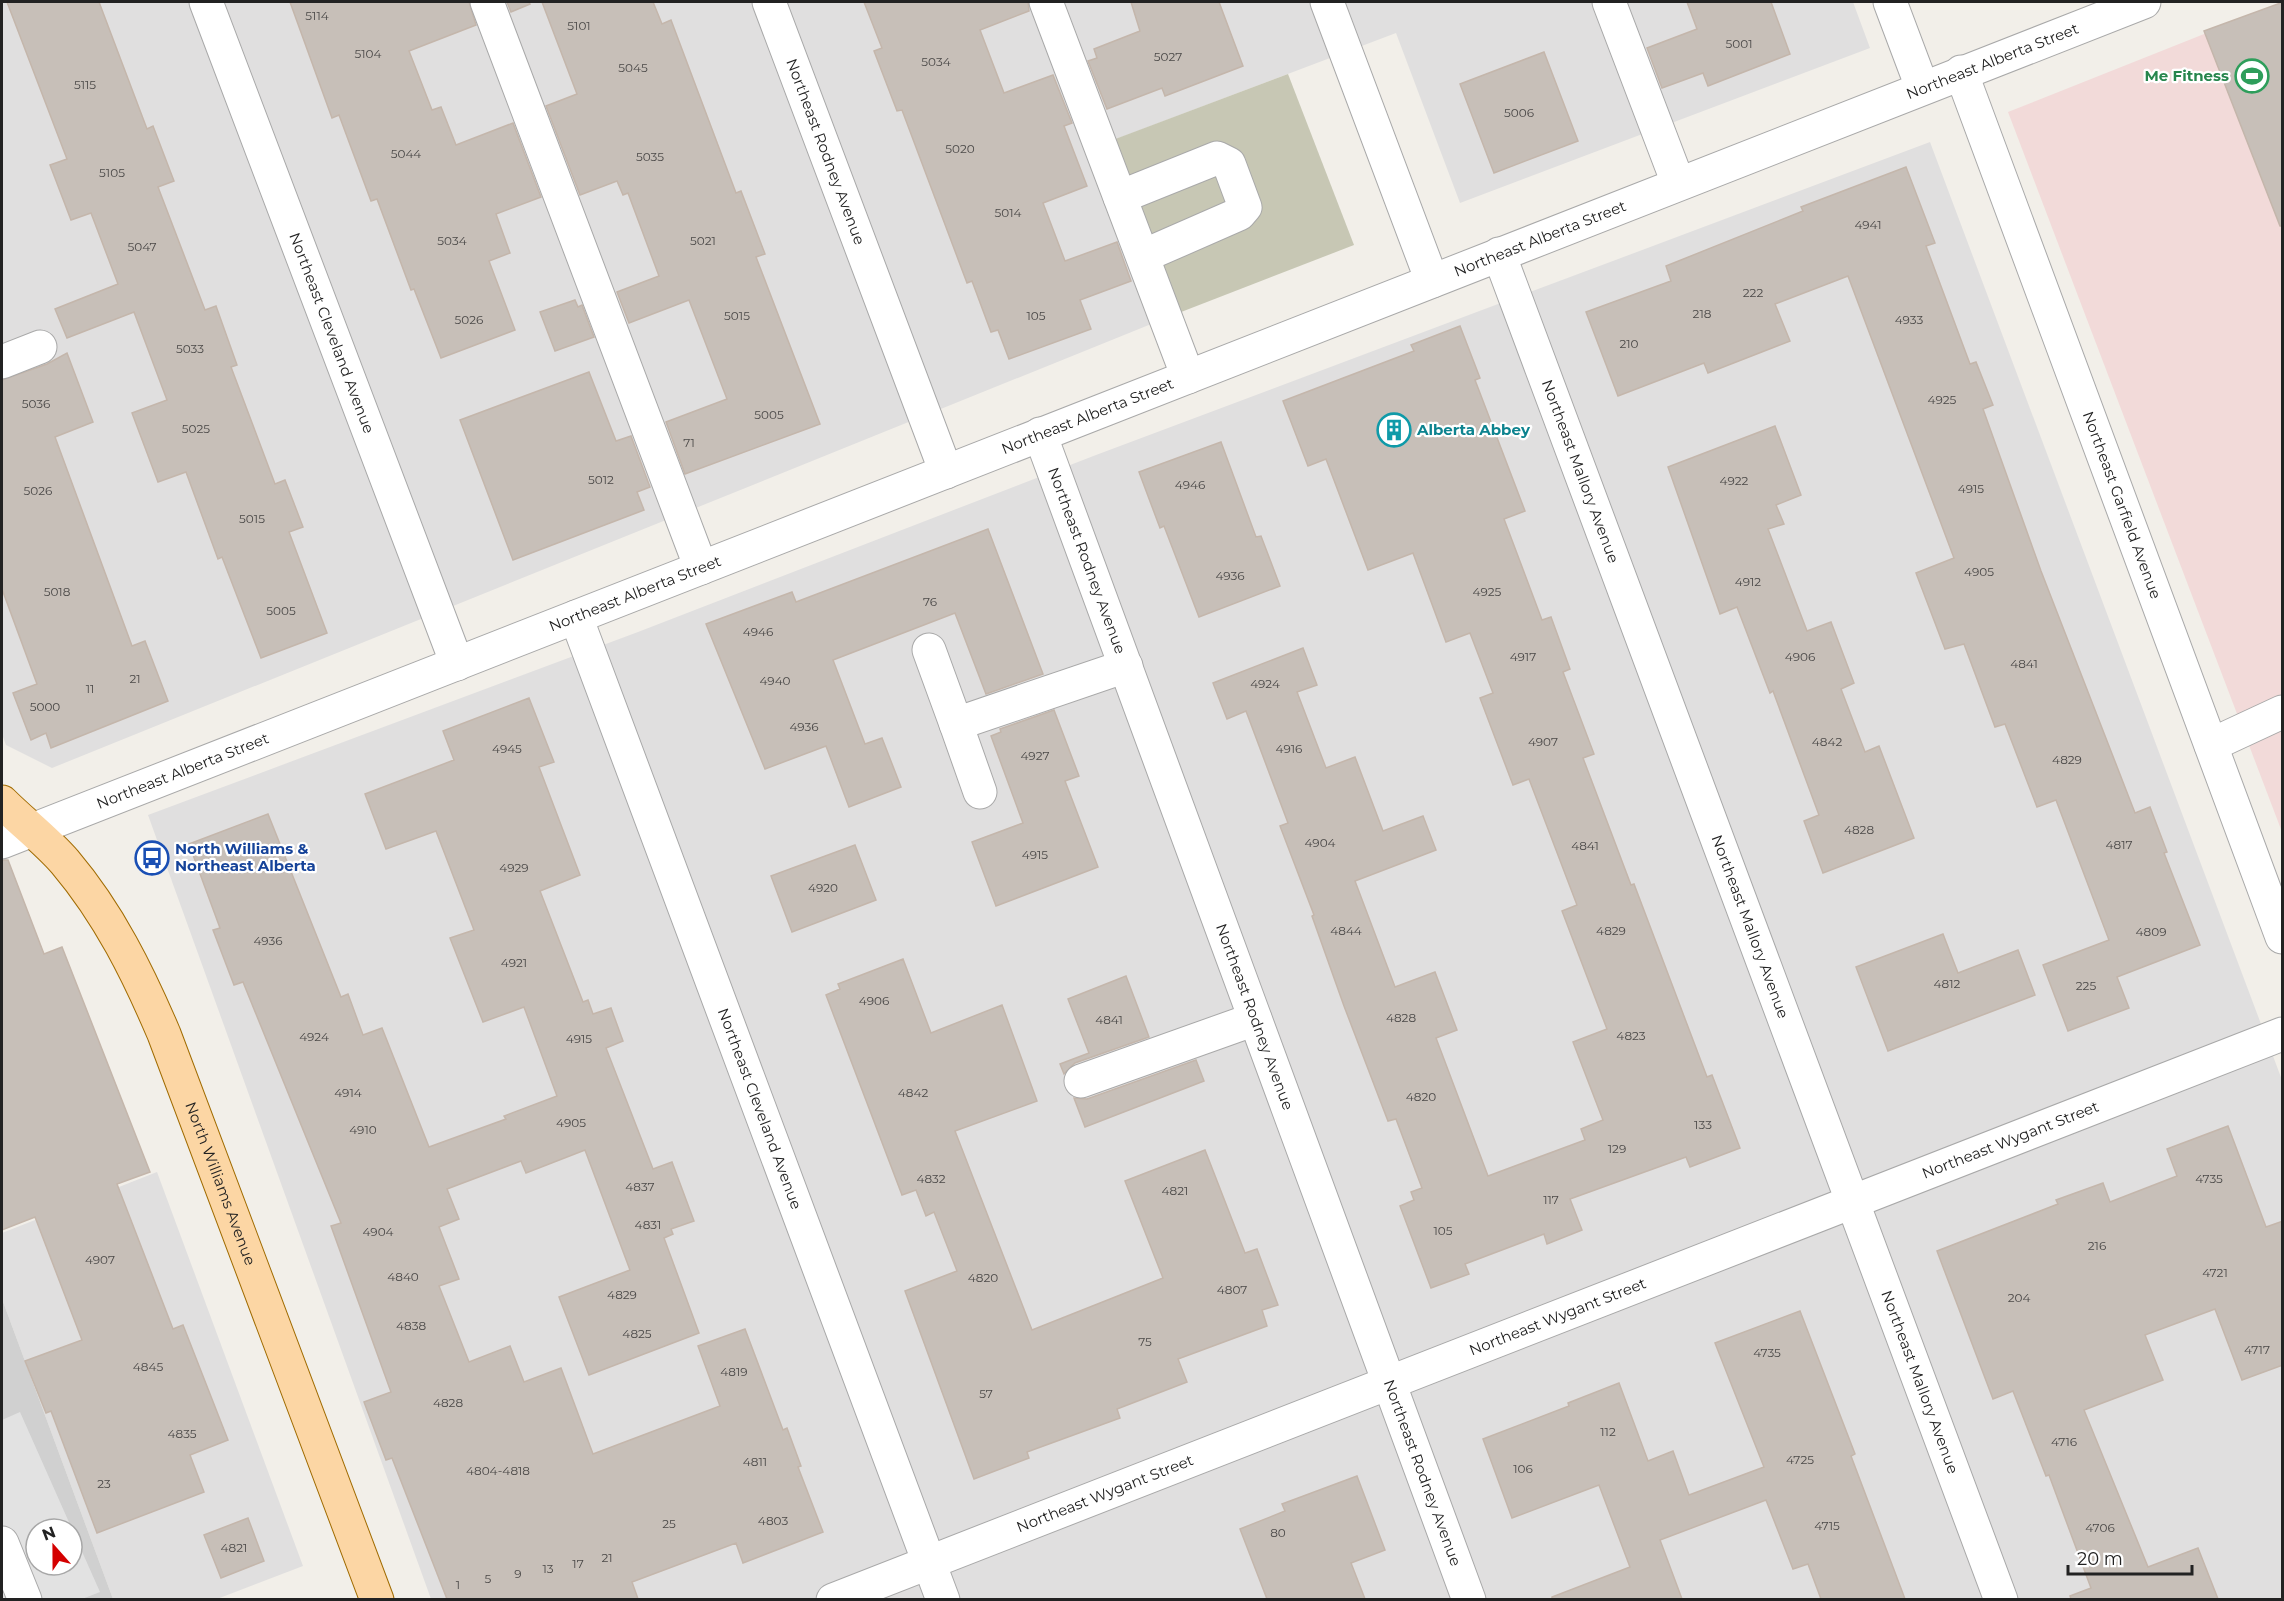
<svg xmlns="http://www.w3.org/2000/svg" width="2284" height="1601" font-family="Montserrat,sans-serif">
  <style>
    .residential { fill: #e0dfdf }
    .commercial { fill: #f2dad9 }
    .religious { fill: #d0d0d0; fill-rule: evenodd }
    .construction { fill: #c7c7b4 }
    .parking { fill: #e2e2e2 }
    .building { fill: #c7bfb8; stroke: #c4b6ab; stroke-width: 1.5 }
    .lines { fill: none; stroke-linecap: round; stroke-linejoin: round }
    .minor-casing { stroke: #a9a9a9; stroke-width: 35 }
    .major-casing { stroke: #a06b00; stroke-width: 35 }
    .minor { stroke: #fff; stroke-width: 33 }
    .major { stroke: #fcd6a4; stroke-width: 33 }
    .labels { text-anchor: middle; stroke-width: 4.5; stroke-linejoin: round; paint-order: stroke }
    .number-label { font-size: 12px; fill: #4b4948 }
    .street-label { font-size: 15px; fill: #222; stroke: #fff }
    .leisure-label { font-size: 15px; font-weight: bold; fill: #27864d; stroke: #fff; text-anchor: end }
    .culture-label { font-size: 15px; font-weight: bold; fill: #0d838f; stroke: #fff; text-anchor: start }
    .transit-label { font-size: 15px; font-weight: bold; fill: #164399; stroke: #fff; text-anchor: start }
  </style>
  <rect width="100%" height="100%" fill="#f2efe9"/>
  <g class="residential">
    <path d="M 2,2 L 1853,2 L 1870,48 L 1460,203 L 1396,33 L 1111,141 L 1176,314 L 52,768 L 6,745 L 2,734 Z"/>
    <path d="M 1930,142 L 2282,1080 L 2282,1599 L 431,1599 L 148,815 L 638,632 L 1096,455 Z"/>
    <path d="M 157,1172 L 303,1566 L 217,1599 L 113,1599 L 2,1299 L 2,1233 Z"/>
  </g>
  <path class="commercial" d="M 2282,3 L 2282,832 L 2008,112 Z"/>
  <path class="religious" d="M 2,1299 L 113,1599 L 2,1599 ZM 36,1529 L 72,1529 L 72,1565 L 36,1565 Z"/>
  <path class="construction" d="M 1288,74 L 1354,245 L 1176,314 L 1110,141 Z"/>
  <path class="parking" d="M 20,1412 L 72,1529 L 36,1529 L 36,1565 L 72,1565 L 72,1529 L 100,1592 L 82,1599 L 2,1599 L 2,1420 Z"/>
  <g class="building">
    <path d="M 7,2 L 99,2 L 147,129 L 153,126 L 174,181 L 158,187 L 205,310 L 216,306 L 237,365 L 231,367 L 275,484 L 285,480 L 303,527 L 289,532 L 327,633 L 261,658 L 222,557 L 218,559 L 186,472 L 158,482 L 132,413 L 167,400 L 134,312 L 67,338 L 55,309 L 118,284 L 91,213 L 71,220 L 50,165 L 67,159 Z"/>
    <path d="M 290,2 L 469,2 L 476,25 L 409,51 L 432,110 L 441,107 L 456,145 L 513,123 L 541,197 L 496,214 L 510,253 L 489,261 L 515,330 L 441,358 L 414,289 L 411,290 L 377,199 L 371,201 L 339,115 L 332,118 Z"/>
    <path d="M 507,2 L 529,2 L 530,4 L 511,12 Z"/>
    <path d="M 542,2 L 653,2 L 662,24 L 671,20 L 736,193 L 741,191 L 765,254 L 756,257 L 820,424 L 685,474 L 666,422 L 727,399 L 689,300 L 629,323 L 617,292 L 659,276 L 628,193 L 623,195 L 617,181 L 580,195 L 546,106 L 577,94 Z"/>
    <path d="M 864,2 L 1028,2 L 1029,11 L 980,30 L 1004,93 L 1053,75 L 1072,123 L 1064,126 L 1087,186 L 1043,203 L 1065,261 L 1117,242 L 1131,281 L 1080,300 L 1091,329 L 1009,359 L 998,330 L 991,332 L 972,281 L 967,283 L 902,110 L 897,111 L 874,51 L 882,48 Z"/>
    <path d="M 1131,2 L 1219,2 L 1243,66 L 1165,96 L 1162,88 L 1107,109 L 1088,61 L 1097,58 L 1094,49 L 1140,31 Z"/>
    <path d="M 1687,2 L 1771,2 L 1790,54 L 1708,86 L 1703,73 L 1662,88 L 1647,48 L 1697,29 Z"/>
    <path d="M 2283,2 L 2283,226 L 2280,226 L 2204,31 Z"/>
    <path d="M 1544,52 L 1578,141 L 1494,173 L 1460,84 Z"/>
    <path d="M 1906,167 L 1935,243 L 1926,246 L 1970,364 L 1976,362 L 1993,405 L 1983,409 L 2041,571 L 2135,813 L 2150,807 L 2167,852 L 2164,853 L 2200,945 L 2117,977 L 2129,1008 L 2068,1031 L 2043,965 L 2109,940 L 2056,800 L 2037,807 L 2005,724 L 1995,727 L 1964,644 L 1945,649 L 1916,573 L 1954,558 L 1848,276 L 1775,304 L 1790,341 L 1708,373 L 1704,363 L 1618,396 L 1586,312 L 1671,281 L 1666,266 L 1803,211 L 1801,207 Z"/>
    <path d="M 575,300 L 578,307 L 582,305 L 594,337 L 555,351 L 540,312 Z"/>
    <path d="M 1460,326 L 1480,378 L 1475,380 L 1525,511 L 1504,519 L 1542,620 L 1551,617 L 1570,669 L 1563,672 L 1594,754 L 1583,758 L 1631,885 L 1634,884 L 1707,1077 L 1712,1075 L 1740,1148 L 1690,1167 L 1686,1157 L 1570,1199 L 1582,1230 L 1547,1244 L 1544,1234 L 1465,1264 L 1469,1274 L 1431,1288 L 1400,1206 L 1414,1200 L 1411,1192 L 1422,1188 L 1396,1119 L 1388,1121 L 1344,1006 L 1312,916 L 1314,915 L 1280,826 L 1288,823 L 1246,711 L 1227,719 L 1213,683 L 1303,648 L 1317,685 L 1297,692 L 1326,768 L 1355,757 L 1383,831 L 1423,816 L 1436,850 L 1355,881 L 1395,987 L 1435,972 L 1457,1030 L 1436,1038 L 1488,1176 L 1585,1140 L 1581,1129 L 1603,1120 L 1573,1042 L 1607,1029 L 1562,911 L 1577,905 L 1529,779 L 1513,785 L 1480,698 L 1493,693 L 1470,633 L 1446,642 L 1413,553 L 1368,570 L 1326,459 L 1308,466 L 1283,401 L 1414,351 L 1411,345 Z"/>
    <path d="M 67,353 L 93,422 L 55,437 L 132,646 L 145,641 L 168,701 L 51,748 L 46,733 L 31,740 L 13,693 L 37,684 L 2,589 L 2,380 L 47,364 Z"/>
    <path d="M 589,372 L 616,441 L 631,436 L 650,487 L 637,492 L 644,510 L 513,560 L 460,420 Z"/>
    <path d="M 1775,426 L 1801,495 L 1776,505 L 1784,524 L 1768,529 L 1807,631 L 1831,622 L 1854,683 L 1841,689 L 1865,752 L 1879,746 L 1914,838 L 1823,873 L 1804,821 L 1819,815 L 1773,691 L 1770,693 L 1737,607 L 1720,614 L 1668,467 Z"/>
    <path d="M 1221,442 L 1256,537 L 1261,536 L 1280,586 L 1199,617 L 1164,526 L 1160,528 L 1139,472 Z"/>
    <path d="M 988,529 L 1043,674 L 986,694 L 955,613 L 833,660 L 865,744 L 882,738 L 901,787 L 849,807 L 826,746 L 765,769 L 706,624 L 792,592 L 796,602 Z"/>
    <path d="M 529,698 L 554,762 L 539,767 L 580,875 L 540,891 L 583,1002 L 588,1000 L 593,1014 L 611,1008 L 623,1041 L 606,1048 L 653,1169 L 672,1162 L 694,1221 L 671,1229 L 673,1234 L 664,1238 L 699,1333 L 589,1375 L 559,1297 L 630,1270 L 585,1150 L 526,1173 L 521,1161 L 447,1189 L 459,1219 L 439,1227 L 459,1279 L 439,1286 L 469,1362 L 510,1346 L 524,1382 L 561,1368 L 593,1454 L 720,1406 L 698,1346 L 745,1329 L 783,1430 L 787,1428 L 801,1466 L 798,1467 L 823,1532 L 743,1563 L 736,1543 L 632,1582 L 638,1599 L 447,1599 L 392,1458 L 386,1460 L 364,1402 L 391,1392 L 331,1226 L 341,1223 L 243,982 L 234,985 L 213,930 L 220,928 L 189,844 L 268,814 L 341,997 L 348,994 L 363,1035 L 382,1028 L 429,1147 L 506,1119 L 504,1116 L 557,1096 L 524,1007 L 483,1022 L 450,938 L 474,930 L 436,831 L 386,849 L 365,794 L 454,760 L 443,731 Z"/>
    <path d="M 1054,710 L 1079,776 L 1065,781 L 1098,867 L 996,906 L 972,842 L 1023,823 L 991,736 L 1001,732 L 1000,729 Z"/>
    <path d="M 855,845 L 876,900 L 792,932 L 771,876 Z"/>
    <path d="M 2,860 L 8,860 L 44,954 L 62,947 L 150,1172 L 117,1184 L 173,1329 L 183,1325 L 228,1440 L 190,1455 L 204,1492 L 97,1533 L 51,1411 L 46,1413 L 25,1361 L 82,1340 L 35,1217 L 2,1230 Z"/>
    <path d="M 1943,934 L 1958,973 L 2018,950 L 2035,995 L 1888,1051 L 1856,967 Z"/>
    <path d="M 903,959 L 931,1033 L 1002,1005 L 1037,1101 L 955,1131 L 1032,1330 L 1163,1278 L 1125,1181 L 1205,1150 L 1245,1253 L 1257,1249 L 1278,1305 L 1262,1310 L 1267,1326 L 1178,1359 L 1187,1382 L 1117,1409 L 1120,1418 L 1027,1452 L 1029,1458 L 974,1479 L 905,1291 L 957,1271 L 934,1212 L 926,1216 L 916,1190 L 902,1195 L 826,995 L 840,989 L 838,984 Z"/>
    <path d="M 1126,976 L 1149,1037 L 1075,1063 L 1064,1074 L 1060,1064 L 1089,1053 L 1068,999 Z"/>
    <path d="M 1196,1060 L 1204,1081 L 1085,1127 L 1074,1098 L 1087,1099 Z"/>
    <path d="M 2228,1126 L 2266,1227 L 2283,1221 L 2283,1365 L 2242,1380 L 2215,1309 L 2145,1335 L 2163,1380 L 2084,1410 L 2148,1567 L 2198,1548 L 2218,1599 L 2071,1599 L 2070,1596 L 2091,1588 L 2049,1475 L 2046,1476 L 2013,1391 L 1993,1399 L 1937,1251 L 2058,1204 L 2056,1200 L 2103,1183 L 2110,1202 L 2177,1176 L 2167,1149 Z"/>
    <path d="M 1800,1311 L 1855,1454 L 1851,1456 L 1905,1599 L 1821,1599 L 1808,1564 L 1793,1569 L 1766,1500 L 1660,1540 L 1682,1599 L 1552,1599 L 1552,1597 L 1630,1567 L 1599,1485 L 1512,1518 L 1483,1439 L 1569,1406 L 1568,1403 L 1619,1383 L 1648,1461 L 1673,1451 L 1689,1495 L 1764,1467 L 1715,1343 Z"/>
    <path d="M 1357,1476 L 1385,1550 L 1351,1563 L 1365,1599 L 1267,1599 L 1240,1529 L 1285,1511 L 1282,1504 Z"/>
    <path d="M 248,1518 L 264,1561 L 221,1578 L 204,1535 Z"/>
  </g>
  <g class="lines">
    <g class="minor-casing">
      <g id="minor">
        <path id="s1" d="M 206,2 L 457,664"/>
        <path d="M 487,2 L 701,568"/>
        <path id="s2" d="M 769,2 L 946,472"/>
        <path d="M 1046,2 L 1188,377"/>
        <path d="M 1327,2 L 1432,281"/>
        <path d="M 1609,2 L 1678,183"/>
        <path d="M 1890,2 L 1922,87"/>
        <path id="s3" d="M 1961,72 L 2282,937"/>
        <path d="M 1120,197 L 1217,158 L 1229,164 L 1245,207 L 1239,214 L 1143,256"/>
        <path id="s4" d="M 1499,254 L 2001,1600"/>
        <path d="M 2,362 L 40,347"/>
        <path id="s5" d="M 1040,434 L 1469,1600"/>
        <path id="s6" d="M 576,617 L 943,1600"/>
        <path d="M 929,650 L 956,724 L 1126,666"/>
        <path d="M 956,724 L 980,792"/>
        <path d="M 2211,745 L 2282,712"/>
        <path id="s7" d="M 2,842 L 2144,2"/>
        <path d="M 1081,1081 L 1255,1019"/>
        <path d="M 2,1543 L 25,1600"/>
        <path id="s8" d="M 833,1600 L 2282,1034"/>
      </g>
    </g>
    <g class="major-casing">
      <g id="major">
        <path id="s9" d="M 2,802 C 22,822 47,841 65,862 C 109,914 138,973 164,1034 L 377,1600"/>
      </g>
    </g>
    <use href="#minor" class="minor"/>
    <use href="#major" class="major"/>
  </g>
  <defs>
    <g id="stadium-ring" transform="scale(1.725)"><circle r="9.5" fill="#fff" stroke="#2e9e5b" stroke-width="1.5"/><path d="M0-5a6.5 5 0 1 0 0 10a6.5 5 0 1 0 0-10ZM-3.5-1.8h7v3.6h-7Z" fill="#2e9e5b"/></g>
    <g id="building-ring" transform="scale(1.725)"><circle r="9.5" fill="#fff" stroke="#0f9aa8" stroke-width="1.5"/><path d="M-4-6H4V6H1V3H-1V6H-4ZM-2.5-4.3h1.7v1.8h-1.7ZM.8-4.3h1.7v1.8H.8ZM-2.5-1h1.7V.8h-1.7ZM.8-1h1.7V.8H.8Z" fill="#0f9aa8"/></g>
    <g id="bus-ring" transform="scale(1.725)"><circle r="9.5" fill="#fff" stroke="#1a4fb4" stroke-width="1.5"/><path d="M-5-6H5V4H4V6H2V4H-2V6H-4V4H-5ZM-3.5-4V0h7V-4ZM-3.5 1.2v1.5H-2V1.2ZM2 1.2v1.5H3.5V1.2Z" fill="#1a4fb4"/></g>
  </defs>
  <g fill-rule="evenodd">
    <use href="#stadium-ring" x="2252" y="76"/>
    <use href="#building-ring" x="1394" y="430"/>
    <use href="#bus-ring" x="152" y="858"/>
  </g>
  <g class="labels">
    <g class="number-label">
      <text x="317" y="20">5114</text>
      <text x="579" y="30">5101</text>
      <text x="1739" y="48">5001</text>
      <text x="368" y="58">5104</text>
      <text x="1168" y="61">5027</text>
      <text x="936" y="66">5034</text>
      <text x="633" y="72">5045</text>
      <text x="85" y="89">5115</text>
      <text x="1519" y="117">5006</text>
      <text x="960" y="153">5020</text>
      <text x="406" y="158">5044</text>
      <text x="650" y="161">5035</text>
      <text x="112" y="177">5105</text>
      <text x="1008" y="217">5014</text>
      <text x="1868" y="229">4941</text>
      <text x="452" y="245">5034</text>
      <text x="703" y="245">5021</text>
      <text x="142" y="251">5047</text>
      <text x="1753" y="297">222</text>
      <text x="1702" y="318">218</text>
      <text x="737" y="320">5015</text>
      <text x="1036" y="320">105</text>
      <text x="469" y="324">5026</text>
      <text x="1909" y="324">4933</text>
      <text x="1629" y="348">210</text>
      <text x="190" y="353">5033</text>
      <text x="1942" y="404">4925</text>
      <text x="36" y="408">5036</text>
      <text x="769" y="419">5005</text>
      <text x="196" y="433">5025</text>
      <text x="689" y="447">71</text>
      <text x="601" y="484">5012</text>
      <text x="1734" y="485">4922</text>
      <text x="1190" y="489">4946</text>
      <text x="1971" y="493">4915</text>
      <text x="38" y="495">5026</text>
      <text x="252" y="523">5015</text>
      <text x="1979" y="576">4905</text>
      <text x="1230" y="580">4936</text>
      <text x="1748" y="586">4912</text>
      <text x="57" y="596">5018</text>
      <text x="1487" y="596">4925</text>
      <text x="930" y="606">76</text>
      <text x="281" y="615">5005</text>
      <text x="758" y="636">4946</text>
      <text x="1523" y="661">4917</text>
      <text x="1800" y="661">4906</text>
      <text x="2024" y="668">4841</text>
      <text x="135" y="683">21</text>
      <text x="775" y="685">4940</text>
      <text x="1265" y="688">4924</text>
      <text x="90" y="693">11</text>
      <text x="45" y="711">5000</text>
      <text x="804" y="731">4936</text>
      <text x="1543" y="746">4907</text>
      <text x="1827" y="746">4842</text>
      <text x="507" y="753">4945</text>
      <text x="1289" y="753">4916</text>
      <text x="1035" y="760">4927</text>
      <text x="2067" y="764">4829</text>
      <text x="1859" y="834">4828</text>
      <text x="1320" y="847">4904</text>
      <text x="2119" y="849">4817</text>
      <text x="1585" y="850">4841</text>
      <text x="1035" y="859">4915</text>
      <text x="514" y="872">4929</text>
      <text x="823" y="892">4920</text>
      <text x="1346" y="935">4844</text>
      <text x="1611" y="935">4829</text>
      <text x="2151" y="936">4809</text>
      <text x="268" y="945">4936</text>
      <text x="514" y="967">4921</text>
      <text x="1947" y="988">4812</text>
      <text x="2086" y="990">225</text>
      <text x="874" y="1005">4906</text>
      <text x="1401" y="1022">4828</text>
      <text x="1109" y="1024">4841</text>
      <text x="1631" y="1040">4823</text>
      <text x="314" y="1041">4924</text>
      <text x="579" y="1043">4915</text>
      <text x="348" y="1097">4914</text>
      <text x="913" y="1097">4842</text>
      <text x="1421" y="1101">4820</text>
      <text x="571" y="1127">4905</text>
      <text x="1703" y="1129">133</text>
      <text x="363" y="1134">4910</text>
      <text x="1617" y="1153">129</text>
      <text x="931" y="1183">4832</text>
      <text x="2209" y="1183">4735</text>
      <text x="640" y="1191">4837</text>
      <text x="1175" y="1195">4821</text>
      <text x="1551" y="1204">117</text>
      <text x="648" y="1229">4831</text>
      <text x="1443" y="1235">105</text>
      <text x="378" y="1236">4904</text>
      <text x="2097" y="1250">216</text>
      <text x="100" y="1264">4907</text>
      <text x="2215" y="1277">4721</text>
      <text x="403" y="1281">4840</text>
      <text x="983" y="1282">4820</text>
      <text x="1232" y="1294">4807</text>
      <text x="622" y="1299">4829</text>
      <text x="2019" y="1302">204</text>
      <text x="411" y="1330">4838</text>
      <text x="637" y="1338">4825</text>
      <text x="1145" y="1346">75</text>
      <text x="2257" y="1354">4717</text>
      <text x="1767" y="1357">4735</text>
      <text x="148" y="1371">4845</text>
      <text x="734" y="1376">4819</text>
      <text x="986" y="1398">57</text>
      <text x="448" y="1407">4828</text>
      <text x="1608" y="1436">112</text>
      <text x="182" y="1438">4835</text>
      <text x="2064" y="1446">4716</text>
      <text x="1800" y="1464">4725</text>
      <text x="755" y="1466">4811</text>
      <text x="1523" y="1473">106</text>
      <text x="498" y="1475">4804-4818</text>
      <text x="104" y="1488">23</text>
      <text x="773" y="1525">4803</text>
      <text x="669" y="1528">25</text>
      <text x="1827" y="1530">4715</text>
      <text x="2100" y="1532">4706</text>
      <text x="1278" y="1537">80</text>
      <text x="234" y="1552">4821</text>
      <text x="607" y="1562">21</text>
      <text x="578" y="1568">17</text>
      <text x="548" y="1573">13</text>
      <text x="518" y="1578">9</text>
      <text x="488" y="1583">5</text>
      <text x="458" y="1589">1</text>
    </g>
    <g class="street-label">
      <text dy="5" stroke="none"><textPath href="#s7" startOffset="2138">Northeast Alberta Street</textPath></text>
      <text dy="5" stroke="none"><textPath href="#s2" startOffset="160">Northeast Rodney Avenue</textPath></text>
      <text dy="5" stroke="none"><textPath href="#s7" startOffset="1652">Northeast Alberta Street</textPath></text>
      <text dy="5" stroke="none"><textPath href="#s1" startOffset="354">Northeast Cleveland Avenue</textPath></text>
      <text dy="5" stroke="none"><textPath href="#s7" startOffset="1166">Northeast Alberta Street</textPath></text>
      <text dy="5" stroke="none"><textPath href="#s4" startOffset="232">Northeast Mallory Avenue</textPath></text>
      <text dy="5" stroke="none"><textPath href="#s3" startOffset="462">Northeast Garfield Avenue</textPath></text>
      <text dy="5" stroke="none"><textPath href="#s5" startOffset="135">Northeast Rodney Avenue</textPath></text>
      <text dy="5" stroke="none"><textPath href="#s7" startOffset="680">Northeast Alberta Street</textPath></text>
      <text dy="5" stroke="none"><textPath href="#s7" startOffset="194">Northeast Alberta Street</textPath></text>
      <text dy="5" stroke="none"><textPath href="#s4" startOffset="718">Northeast Mallory Avenue</textPath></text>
      <text dy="5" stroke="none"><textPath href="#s5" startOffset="621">Northeast Rodney Avenue</textPath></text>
      <text dy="5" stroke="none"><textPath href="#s6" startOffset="525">Northeast Cleveland Avenue</textPath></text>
      <text dy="5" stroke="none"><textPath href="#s8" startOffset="1264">Northeast Wygant Street</textPath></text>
      <text dy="5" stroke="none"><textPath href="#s9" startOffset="446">North Williams Avenue</textPath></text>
      <text dy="5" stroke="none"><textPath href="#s8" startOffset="778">Northeast Wygant Street</textPath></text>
      <text dy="5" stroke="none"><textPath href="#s4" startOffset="1204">Northeast Mallory Avenue</textPath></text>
      <text dy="5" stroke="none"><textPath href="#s5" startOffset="1107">Northeast Rodney Avenue</textPath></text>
      <text dy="5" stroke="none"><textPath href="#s8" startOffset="292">Northeast Wygant Street</textPath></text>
    </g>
    <g class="leisure-label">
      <text x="2229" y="81">Me Fitness</text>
    </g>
    <g class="culture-label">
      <text x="1417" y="435">Alberta Abbey</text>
    </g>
    <g class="transit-label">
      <text x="175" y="854">North Williams &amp;<tspan x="175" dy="17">Northeast Alberta</tspan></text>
    </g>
  </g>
  <rect width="2284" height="1601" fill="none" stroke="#222222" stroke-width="6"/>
  <g transform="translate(54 1547) rotate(339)"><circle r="28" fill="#ffffff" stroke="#a7a7a7" stroke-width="1.5"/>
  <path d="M0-4.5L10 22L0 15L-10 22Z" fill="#d40000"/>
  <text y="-9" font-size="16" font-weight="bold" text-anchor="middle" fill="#222222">N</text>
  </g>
  <path d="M2068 1565v9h124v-9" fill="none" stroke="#222222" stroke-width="3"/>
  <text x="2077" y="1565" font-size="18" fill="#222222" stroke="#ffffff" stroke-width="4.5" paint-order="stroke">20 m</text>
</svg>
